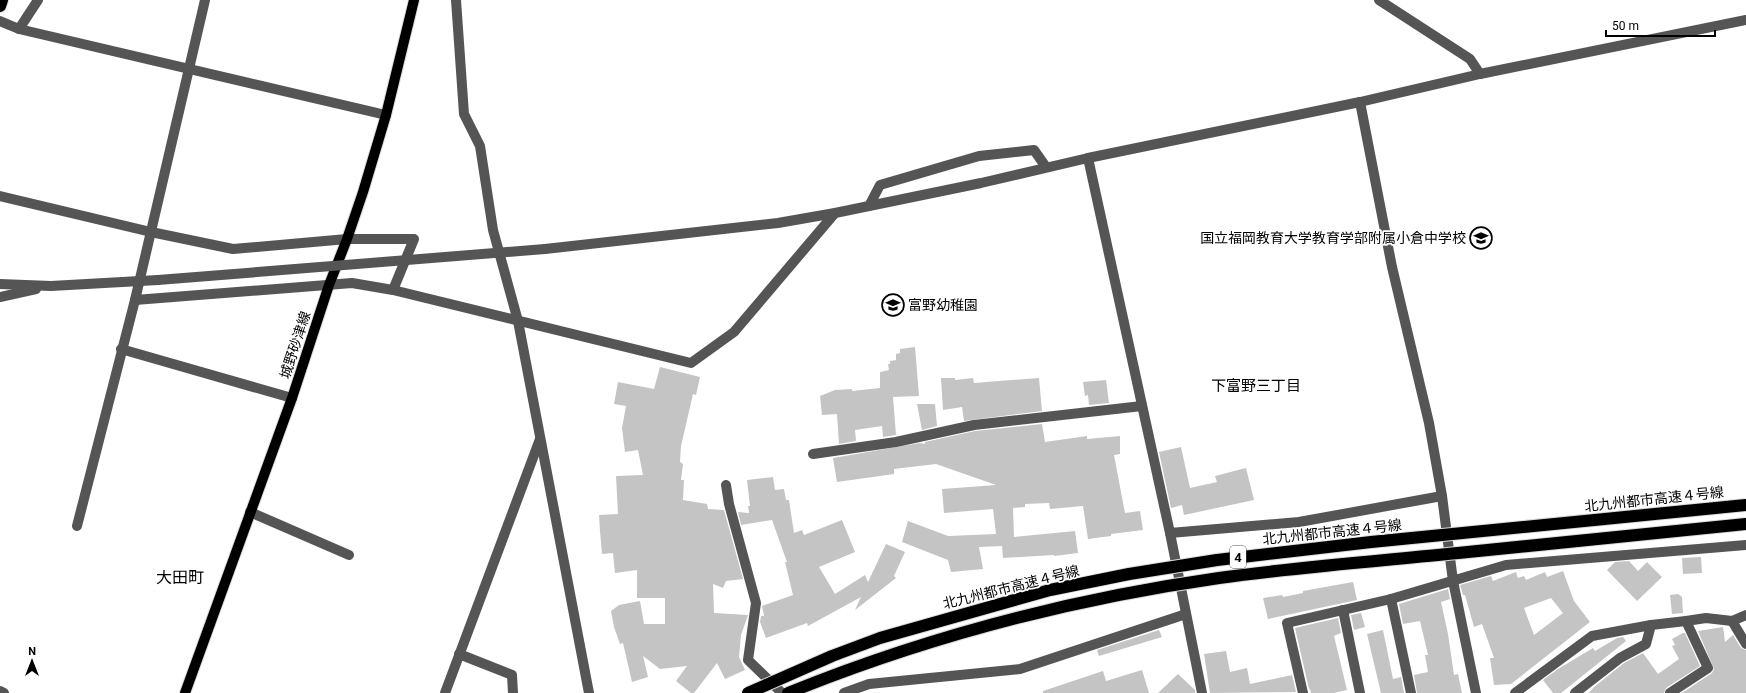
<svg xmlns="http://www.w3.org/2000/svg" width="1746" height="693" font-family="Roboto,'Noto Sans JP',sans-serif">
  <style>
    .building { fill: #c4c4c4; fill-rule: evenodd }
    .lines { fill: none; stroke-linecap: round; stroke-linejoin: round }
    .major-casing { stroke: #dbdbdb; stroke-width: 12 }
    .highway-casing { stroke: #dbdbdb; stroke-width: 14 }
    .minor { stroke: #555; stroke-width: 10 }
    .major { stroke: #000; stroke-width: 10 }
    .highway { stroke: #000; stroke-width: 12 }
    .highway-bridge-casing { stroke: #dbdbdb; stroke-width: 14; stroke-linecap: butt }
    .minor-bridge { stroke: #555; stroke-width: 10 }
    .highway-bridge { stroke: #000; stroke-width: 12 }
    .labels { text-anchor: middle; stroke-width: 3.5; stroke-linejoin: round; paint-order: stroke }
    .shield { fill: #fff; stroke: #4c4c4c; stroke-width: 1 }
    .shield-label { font-size: 13px; font-weight: bold; fill: #000 }
    .poi-label { font-size: 14px; fill: #000; stroke: #fff; text-anchor: end }
    .street-label { font-size: 14px; fill: #000; stroke: #fff }
    .neighbourhood-label { font-size: 15px; fill: #000; stroke: #fff }
    .quarter-label { font-size: 16px; fill: #000; stroke: #fff }
  </style>
  <rect width="100%" height="100%" fill="#fff"/>
  <g class="building">
    <path d="M 915,347 L 919,396 L 893,397 L 896,435 L 883,437 L 882,426 L 855,430 L 856,441 L 839,444 L 837,414 L 822,415 L 820,396 L 835,390 L 852,389 L 852,391 L 880,388 L 880,372 L 889,370 L 888,364 L 890,364 L 890,361 L 896,360 L 896,354 L 900,353 L 900,349 Z"/>
    <path d="M 660,367 L 700,377 L 696,395 L 693,394 L 681,446 L 680,462 L 683,464 L 681,480 L 684,480 L 683,500 L 707,504 L 708,509 L 724,510 L 743,579 L 726,581 L 723,588 L 713,584 L 714,613 L 748,615 L 741,635 L 739,657 L 745,670 L 725,679 L 717,663 L 694,693 L 691,693 L 676,681 L 687,666 L 660,669 L 643,656 L 648,677 L 632,682 L 623,643 L 620,644 L 614,627 L 611,611 L 619,605 L 640,601 L 644,624 L 665,624 L 665,598 L 637,598 L 637,570 L 615,573 L 613,553 L 602,554 L 600,531 L 599,515 L 618,514 L 616,476 L 643,475 L 638,450 L 625,452 L 622,428 L 626,406 L 614,404 L 618,382 L 654,389 Z"/>
    <path d="M 941,378 L 955,378 L 955,380 L 973,378 L 974,383 L 1039,378 L 1042,411 L 964,421 L 962,407 L 943,410 Z"/>
    <path d="M 1106,380 L 1109,403 L 1089,405 L 1088,395 L 1085,396 L 1083,382 Z"/>
    <path d="M 917,404 L 935,404 L 937,426 L 922,430 Z"/>
    <path d="M 1042,424 L 1045,442 L 1087,436 L 1087,439 L 1120,436 L 1120,454 L 1114,455 L 1125,513 L 1140,511 L 1143,530 L 1111,534 L 1111,536 L 1088,539 L 1083,506 L 1050,509 L 1049,503 L 1025,504 L 1025,507 L 1013,508 L 1014,537 L 1075,531 L 1078,553 L 1054,556 L 1054,555 L 1003,558 L 1002,546 L 979,547 L 983,569 L 951,572 L 948,560 L 902,542 L 908,521 L 948,536 L 996,534 L 993,509 L 944,513 L 942,489 L 996,485 L 936,464 L 894,469 L 894,474 L 837,482 L 833,458 L 920,443 L 925,444 L 925,442 L 975,431 Z"/>
    <path d="M 1181,447 L 1190,488 L 1217,482 L 1215,476 L 1246,468 L 1254,500 L 1184,515 L 1182,505 L 1171,508 L 1159,452 Z"/>
    <path d="M 773,477 L 775,490 L 784,489 L 786,500 L 789,500 L 794,533 L 802,530 L 804,535 L 842,520 L 855,552 L 819,567 L 835,594 L 865,575 L 868,582 L 886,544 L 905,552 L 894,576 L 896,578 L 855,610 L 861,597 L 808,626 L 807,623 L 766,638 L 760,622 L 761,616 L 764,616 L 762,606 L 793,595 L 785,562 L 787,562 L 772,520 L 741,525 L 738,512 L 749,513 L 748,506 L 750,506 L 747,480 Z"/>
    <path d="M 1701,557 L 1702,573 L 1683,574 L 1682,558 Z"/>
    <path d="M 1629,561 L 1638,571 L 1647,562 L 1662,577 L 1637,601 L 1607,570 L 1615,562 Z"/>
    <path d="M 1563,571 L 1574,601 L 1590,622 L 1511,684 L 1494,685 L 1490,658 L 1494,658 L 1482,624 L 1474,627 L 1465,595 L 1463,595 L 1460,585 L 1491,576 L 1493,581 L 1516,572 L 1518,578 L 1524,576 L 1526,580 L 1545,572 L 1547,577 ZM 1551,598 L 1563,613 L 1534,635 L 1524,608 Z"/>
    <path d="M 1353,582 L 1357,600 L 1268,619 L 1263,598 L 1282,595 L 1283,597 L 1303,593 L 1303,591 Z"/>
    <path d="M 1448,589 L 1450,599 L 1441,602 L 1448,634 L 1454,675 L 1458,674 L 1462,693 L 1417,693 L 1414,675 L 1428,672 L 1425,655 L 1428,655 L 1420,621 L 1403,624 L 1399,604 Z"/>
    <path d="M 1678,594 L 1682,597 L 1683,613 L 1672,614 L 1670,595 Z"/>
    <path d="M 1361,613 L 1365,627 L 1354,630 L 1351,615 Z"/>
    <path d="M 1338,618 L 1341,633 L 1334,636 L 1347,690 L 1334,693 L 1311,693 L 1310,689 L 1309,689 L 1295,628 Z"/>
    <path d="M 1723,627 L 1725,642 L 1733,635 L 1741,648 L 1746,650 L 1746,693 L 1682,693 L 1712,673 L 1714,669 L 1698,631 Z"/>
    <path d="M 1159,630 L 1162,637 L 1099,656 L 1097,650 Z"/>
    <path d="M 1383,630 L 1393,679 L 1401,677 L 1404,693 L 1381,693 L 1367,634 Z"/>
    <path d="M 1683,633 L 1685,633 L 1700,666 L 1666,688 L 1664,693 L 1589,693 L 1594,687 L 1624,663 L 1643,653 L 1658,674 L 1679,659 L 1672,646 L 1675,645 L 1672,639 Z"/>
    <path d="M 1623,637 L 1626,641 L 1561,693 L 1553,693 L 1543,680 L 1558,669 L 1593,648 L 1595,651 L 1617,638 Z"/>
    <path d="M 1226,651 L 1230,672 L 1247,668 L 1250,684 L 1292,675 L 1296,692 L 1210,693 L 1204,654 Z"/>
    <path d="M 1142,670 L 1149,693 L 1043,693 L 1043,691 L 1103,671 L 1106,681 Z"/>
    <path d="M 1178,674 L 1195,690 L 1195,693 L 1158,693 Z"/>
  </g>
  <g class="lines">
    <g class="major-casing">
      <path id="major" d="M 185,693 L 292,398 L 329,285 L 347,239 L 363,192 L 386,115 L 414,0"/>
    </g>
    <g class="highway-casing">
      <path id="highway" d="M 0,6 L 2,0"/>
    </g>
    <g class="minor">
      <path d="M 205,0 L 135,300 L 352,283 L 393,290 L 691,363 L 734,332 L 835,213"/>
      <path d="M 456,0 L 464,114 L 480,146 L 493,230 L 518,321 L 589,693"/>
      <path d="M 1379,0 L 1470,59 L 1480,74"/>
      <path d="M 0,21 L 19,29 L 386,115"/>
      <path d="M 19,29 L 38,0"/>
      <path d="M 1360,102 L 1392,267 L 1429,423 L 1442,496 L 1453,581 L 1476,693"/>
      <path d="M 1088,158 L 1170,533 L 1202,693"/>
      <path d="M 0,196 L 151,232 L 233,249 L 347,239 L 414,239 L 393,290"/>
      <path d="M 869,206 L 880,185 L 979,156 L 1034,150 L 1046,167"/>
      <path d="M 545,249 L 778,223 L 835,213 L 981,183 L 1088,158 L 1360,102 L 1480,74 L 1746,20"/>
      <path d="M 0,284 L 51,286 L 158,280"/>
      <path d="M 0,297 L 36,289"/>
      <path d="M 121,349 L 292,398"/>
      <path d="M 813,454 L 896,442 L 974,425 L 1142,406"/>
      <path d="M 726,485 L 729,504 L 756,603 L 748,660 L 782,693"/>
      <path d="M 250,512 L 349,555"/>
      <path d="M 77,526 L 135,300"/>
      <path d="M 1170,533 L 1299,522 L 1442,496"/>
      <path d="M 1391,599 L 1411,693"/>
      <path d="M 1343,610 L 1360,693"/>
      <path d="M 1732,621 L 1746,644"/>
      <path d="M 459,654 L 512,675 L 513,693"/>
      <path d="M 0,691 L 4,693"/>
      <path d="M 445,693 L 540,439"/>
      <path d="M 844,693 L 869,684 L 1020,669 L 1186,614"/>
      <path d="M 1303,693 L 1287,623 L 1391,599 L 1506,565 L 1746,545"/>
      <path d="M 1515,693 L 1592,636 L 1651,625 L 1686,621 L 1706,618 L 1732,621 L 1746,615"/>
      <path d="M 1575,693 L 1620,658 L 1646,644 L 1651,625"/>
      <path d="M 1670,693 L 1708,668 L 1686,621"/>
    </g>
    <use href="#major" class="major"/>
    <use href="#highway" class="highway"/>
    <g class="highway-bridge-casing">
      <g id="highway-bridge">
        <path d="M 748,693 L 832,656 L 880,638 L 1050,590 L 1129,574 L 1217,560 L 1371,542 L 1746,505"/>
        <path d="M 788,693 C 926,637 1071,599 1219,578 C 1298,567 1378,561 1458,553 C 1554,543 1650,533 1746,524"/>
      </g>
    </g>
    <path class="minor-bridge" d="M 158,280 L 545,249"/>
    <use href="#highway-bridge" class="highway-bridge"/>
  </g>
  <defs>
    <g id="school-ring" transform="scale(1.15)"><circle r="9.5" fill="#fff" stroke="#000" stroke-width="1.5"/><path d="M0-5L7-2L0 1L-7-2ZM-4 1L0 2.5L4 1V4Q0 6-4 4Z" fill="#000"/></g>
  </defs>
  <g fill-rule="evenodd">
    <use href="#school-ring" x="1481" y="238"/>
    <use href="#school-ring" x="893" y="305"/>
  </g>
  <g class="labels">
    <rect class="shield" x="1230" y="546" width="16" height="22" rx="3"/>
    <g class="shield-label">
      <text x="1238" y="562">4</text>
    </g>
    <g class="poi-label">
      <text x="1466" y="243">国立福岡教育大学教育学部附属小倉中学校</text>
      <text x="908" y="310" text-anchor="start">富野幼稚園</text>
    </g>
    <g class="street-label">
      <text transform="translate(295 345) rotate(-72)" y="5">城野砂津線</text>
      <text transform="translate(1654 499) rotate(-6)" y="5">北九州都市高速４号線</text>
      <text transform="translate(1332 532) rotate(-6)" y="5">北九州都市高速４号線</text>
      <text transform="translate(1011 587) rotate(-14)" y="5">北九州都市高速４号線</text>
    </g>
    <g class="neighbourhood-label">
      <text x="1256" y="391">下富野三丁目</text>
    </g>
    <g class="quarter-label">
      <text x="180" y="583">大田町</text>
    </g>
  </g>
  <g transform="translate(32 661)" stroke="#ffffff" stroke-width="3" paint-order="stroke">
  <path d="M0-3L7 15L0 10L-7 15Z" fill="#000000"/>
  <text y="-6" font-size="11" font-weight="bold" text-anchor="middle" fill="#000000">N</text>
  </g>
  <path d="M1606 30v6h109v-6" fill="none" stroke="#000000" stroke-width="2"/>
  <text x="1612" y="30" font-size="12" fill="#000000" stroke="#ffffff" stroke-width="3" paint-order="stroke">50 m</text>
</svg>
